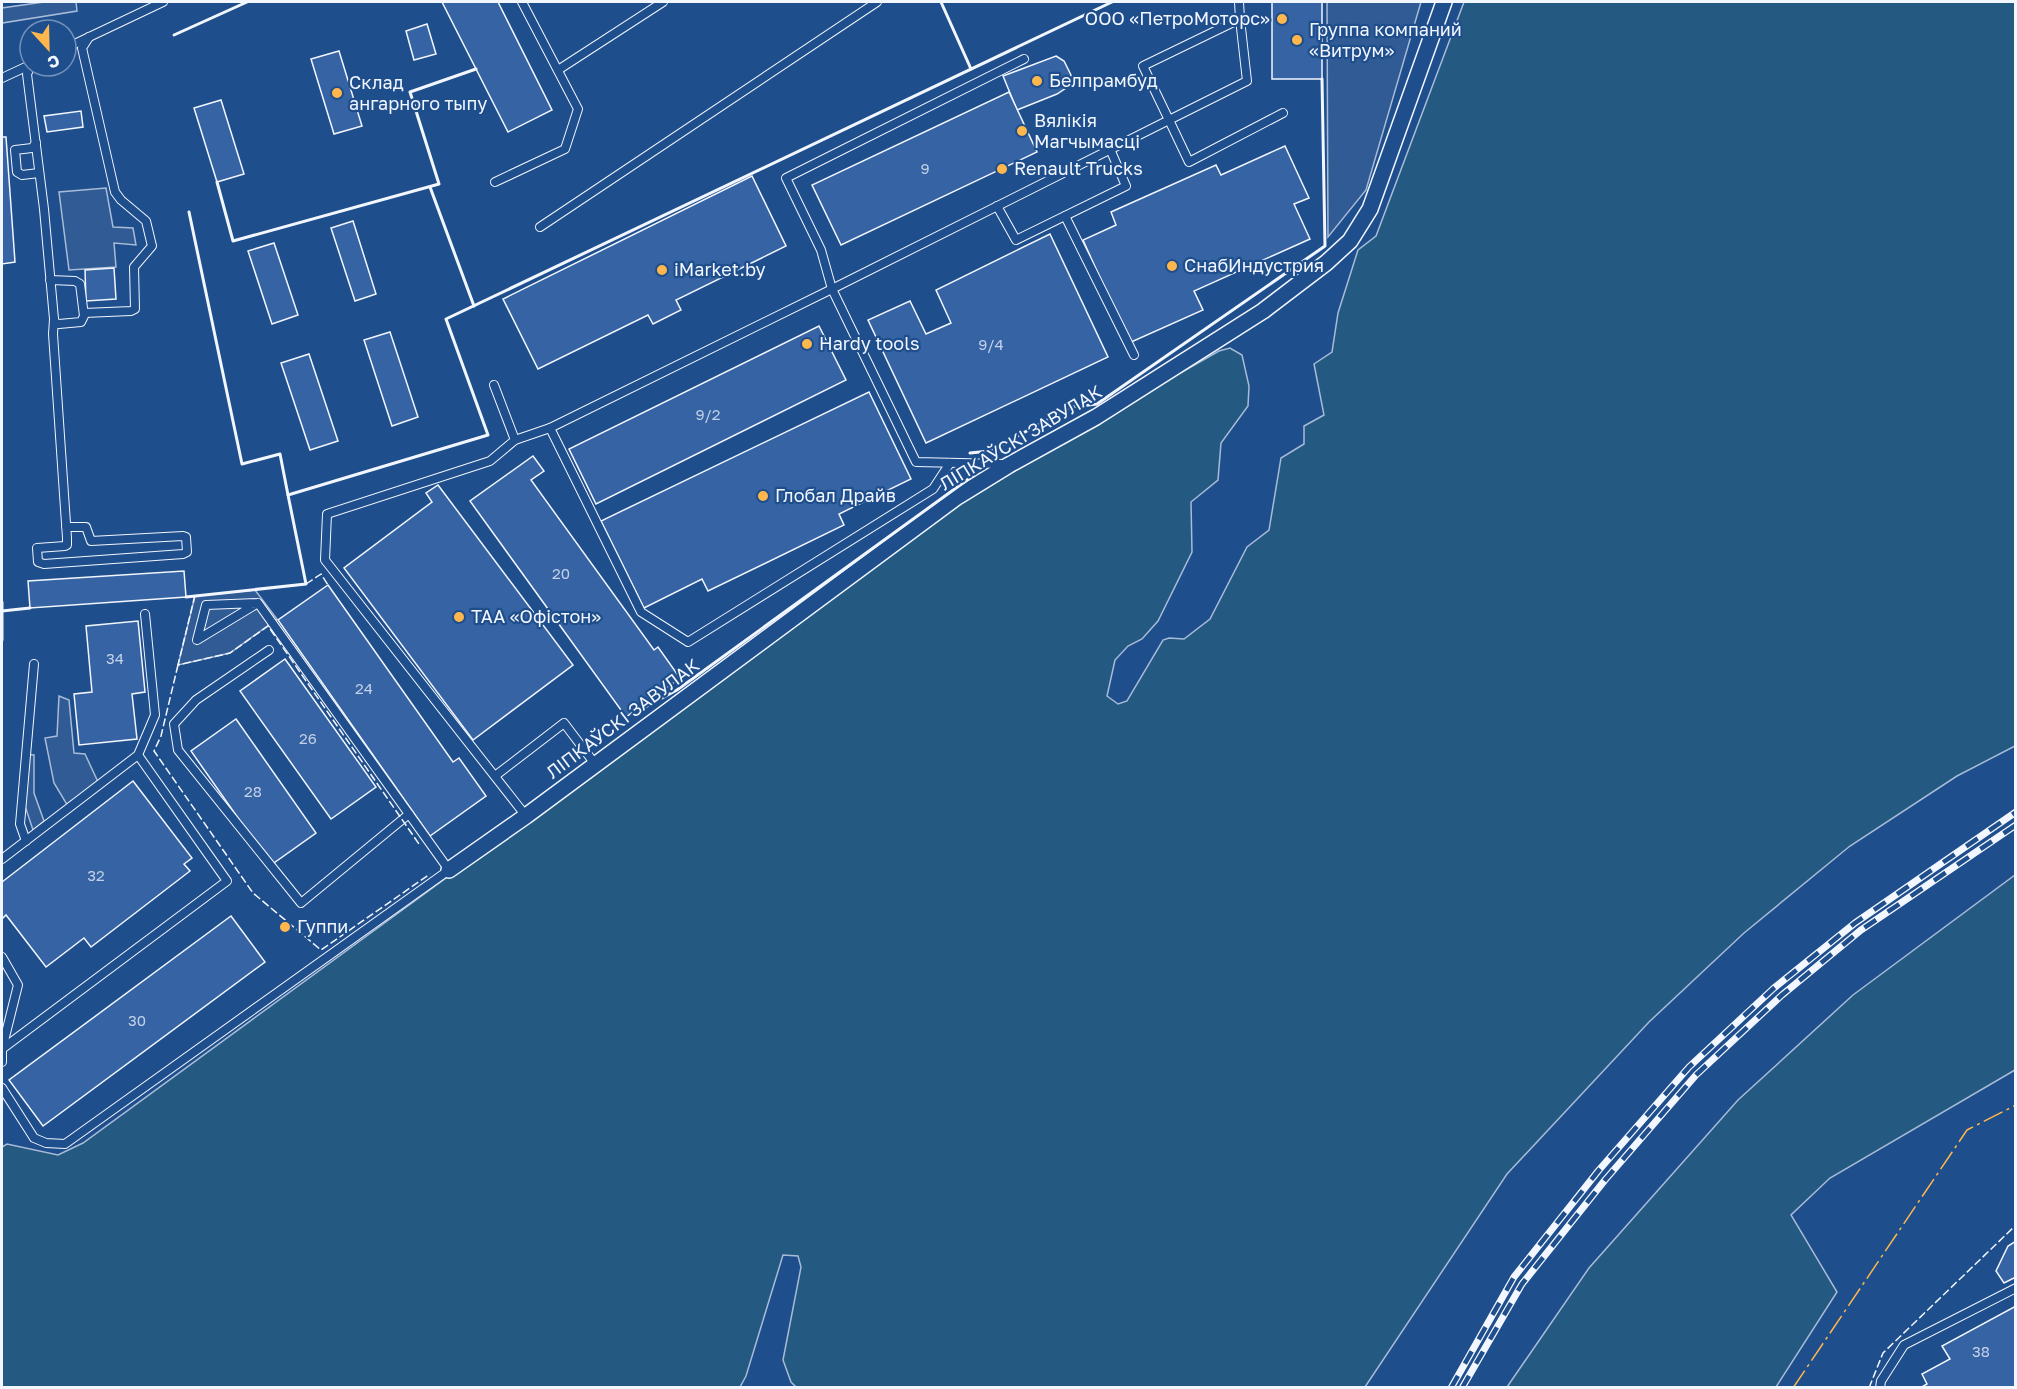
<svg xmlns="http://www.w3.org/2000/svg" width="2017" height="1389" font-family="'Golos Text',sans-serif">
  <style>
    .green { fill: #245a82; stroke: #a8bbd7; stroke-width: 1.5 }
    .parking { fill: #305b95; stroke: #a8bbd7; stroke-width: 1.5 }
    .building { fill: #3563a3; stroke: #f2f6ff; stroke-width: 1.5 }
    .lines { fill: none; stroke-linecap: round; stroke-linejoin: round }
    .service-casing { stroke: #f2f6ff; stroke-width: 10 }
    .minor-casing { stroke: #f2f6ff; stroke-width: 18 }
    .service { stroke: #1f4e8c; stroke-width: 8 }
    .minor { stroke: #1f4e8c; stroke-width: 15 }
    .rail-casing { stroke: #f2f6ff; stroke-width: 7 }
    .rail { stroke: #1f4e8c; stroke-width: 4.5; stroke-dasharray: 14; stroke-linecap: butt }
    .fence { stroke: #f2f6ff; stroke-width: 1.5; stroke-dasharray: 8 3; stroke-linecap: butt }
    .wall { stroke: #f2f6ff; stroke-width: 3 }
    .power { stroke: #ffb74d; stroke-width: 1.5; stroke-dasharray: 21 4.5 3 4.5; stroke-linecap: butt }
    .poi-dot { fill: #ffb74d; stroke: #1f4e8c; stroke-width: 2 }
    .labels { text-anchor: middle; stroke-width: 4.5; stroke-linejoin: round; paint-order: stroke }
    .number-label { font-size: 15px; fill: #c3d1e8 }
    .poi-label { font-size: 18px; fill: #f2f6ff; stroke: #1f4e8c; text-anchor: start }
    .street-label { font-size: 18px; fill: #f2f6ff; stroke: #1f4e8c }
  </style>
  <rect width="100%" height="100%" fill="#1f4e8c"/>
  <g class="green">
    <path d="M 1464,2 L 2015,2 L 2015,746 L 1957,776 L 1850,846 L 1744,933 L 1649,1022 L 1507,1174 L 1365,1387 L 796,1387 L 791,1382 L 783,1360 L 801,1267 L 798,1256 L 783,1255 L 746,1376 L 740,1387 L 2,1387 L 2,1147 L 7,1144 L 58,1155 L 83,1143 L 990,481 L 1219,351 L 1230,348 L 1242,355 L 1249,386 L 1248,406 L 1221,443 L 1218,480 L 1191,502 L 1192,552 L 1158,621 L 1142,639 L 1128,646 L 1115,660 L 1107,696 L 1118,704 L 1127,701 L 1163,640 L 1169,638 L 1184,639 L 1210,619 L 1247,547 L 1269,530 L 1281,458 L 1304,444 L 1304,426 L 1324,415 L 1314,364 L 1332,352 L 1338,313 L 1358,250 L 1376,236 Z"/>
    <path d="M 2015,875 L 2015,1070 L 1830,1178 L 1791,1215 L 1837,1292 L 1776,1387 L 1507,1387 L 1589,1268 L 1738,1100 L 1853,995 Z"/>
  </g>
  <g class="parking">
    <path d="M 44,2 L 76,2 L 77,11 L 2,23 L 2,8 Z"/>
    <path d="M 1327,2 L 1421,2 L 1366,190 L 1328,237 Z"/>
    <path d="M 106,188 L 113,227 L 133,228 L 136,245 L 114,243 L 116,267 L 69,270 L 59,192 Z"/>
    <path d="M 255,590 L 277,619 L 230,653 L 178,665 L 195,596 Z"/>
    <path d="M 59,696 L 69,700 L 74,753 L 85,754 L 99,784 L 69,808 L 54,783 L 45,738 L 57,736 Z"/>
    <path d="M 23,754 L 34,755 L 34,793 L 44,821 L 33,830 L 23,800 Z"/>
  </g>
  <g class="building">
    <path d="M 442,2 L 498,2 L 552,110 L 508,132 Z"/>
    <rect x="1272" y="2" width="50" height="77"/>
    <path d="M 427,24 L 436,54 L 414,60 L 406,31 Z"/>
    <path d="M 339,51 L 362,126 L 334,134 L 311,59 Z"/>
    <path d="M 1056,56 L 1064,61 L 1071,75 L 1069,86 L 1057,94 L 1017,110 L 1003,76 Z"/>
    <path d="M 1009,92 L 1037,152 L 841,245 L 812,185 Z"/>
    <path d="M 221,100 L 244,174 L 217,182 L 194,108 Z"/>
    <path d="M 81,111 L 83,127 L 47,132 L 44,116 Z"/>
    <path d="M 2,137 L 6,137 L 15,262 L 2,264 Z"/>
    <path d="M 1285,146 L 1309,198 L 1294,204 L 1310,239 L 1194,291 L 1203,310 L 1129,343 L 1083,240 L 1116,225 L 1111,212 L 1216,165 L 1221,175 Z"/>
    <path d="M 752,176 L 786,246 L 676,300 L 681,310 L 653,324 L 648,315 L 538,369 L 503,299 Z"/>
    <path d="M 353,221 L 376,294 L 355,301 L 331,228 Z"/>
    <path d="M 1050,234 L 1108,357 L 926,443 L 868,320 L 910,301 L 926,334 L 951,323 L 936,290 Z"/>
    <path d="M 274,243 L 298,315 L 272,324 L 248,251 Z"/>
    <path d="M 114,268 L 116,299 L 86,301 L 85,270 Z"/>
    <path d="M 819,326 L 846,380 L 596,504 L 569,449 Z"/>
    <path d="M 390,332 L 418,417 L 392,426 L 364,340 Z"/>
    <path d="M 309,354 L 338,441 L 310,450 L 281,363 Z"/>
    <path d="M 869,392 L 911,479 L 839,514 L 844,525 L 708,591 L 702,579 L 644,608 L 601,521 Z"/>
    <path d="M 533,456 L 544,471 L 531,480 L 654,650 L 658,647 L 680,678 L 626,717 L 470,501 Z"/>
    <path d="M 438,485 L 573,665 L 473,740 L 344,568 L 432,502 L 426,493 Z"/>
    <path d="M 184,571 L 186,597 L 30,608 L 28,581 Z"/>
    <path d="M 328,585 L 453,762 L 459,758 L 486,796 L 430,836 L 278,620 Z"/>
    <path d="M 138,621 L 145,692 L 132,694 L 137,739 L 79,745 L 74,694 L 92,692 L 86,626 Z"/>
    <path d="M 285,659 L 376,787 L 331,819 L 240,691 Z"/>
    <path d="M 236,719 L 316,833 L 271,865 L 191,751 Z"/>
    <path d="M 133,781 L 192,858 L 184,864 L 190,871 L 91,947 L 84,938 L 46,967 L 6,915 L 2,919 L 2,882 Z"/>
    <path d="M 231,916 L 265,962 L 43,1126 L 9,1080 Z"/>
    <path d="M 2016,1241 L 2016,1277 L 2004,1283 L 1996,1271 L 2008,1246 Z"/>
    <path d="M 2016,1306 L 2016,1388 L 1920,1388 L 1927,1384 L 1922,1374 L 1950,1359 L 1942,1346 Z"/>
  </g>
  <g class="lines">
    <g class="service-casing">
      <g id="service">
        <path d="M 1240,19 L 1247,81 L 1169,120 L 1189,162 L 1283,113"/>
        <path d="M 66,48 L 163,2"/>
        <path d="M 31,66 L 27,74 L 44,209 L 54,319 L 55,323 L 59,324 L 81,322 L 84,316 L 80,284 L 75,281 L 50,280"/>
        <path d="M 558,70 L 663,2"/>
        <path d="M 2,78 L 30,65"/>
        <path d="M 36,143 L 32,148 L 15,150 L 17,172 L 22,175 L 39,173"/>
        <path d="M 495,182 L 565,149 L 578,109 L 522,2"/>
        <path d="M 997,206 L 1016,240 L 1126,186 L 1110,149"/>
        <path d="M 1065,216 L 1134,355"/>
        <path d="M 540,227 L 877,2"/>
        <path d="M 84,313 L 131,311 L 135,309 L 134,267 L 152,246 L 146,221 L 121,200 L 115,192 L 82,48 L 89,37"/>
        <path d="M 54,319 L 53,334 L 67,538 L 67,545 L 65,546 L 37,548 L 38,562 L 44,564 L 183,554 L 187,552 L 186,537 L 183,536 L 91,541 L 86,527 L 66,527"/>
        <path d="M 494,385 L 515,440"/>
        <path d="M 550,428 L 641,612 L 688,642 L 933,489 L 950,463"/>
        <path d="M 1004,464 L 916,462 L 832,289 L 821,250 L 786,178 L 1024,59"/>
        <path d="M 269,650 L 196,700 L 174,724 L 178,750 L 301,903 L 409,814"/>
        <path d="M 495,776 L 564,723 L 595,764"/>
        <path d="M 526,816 L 325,560 L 327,514 L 490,461 L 515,440 L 550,428 L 832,289 L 1169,120 L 1143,66 L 1240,19 L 1239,2"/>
        <path d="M 26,841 L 20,824 L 34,664"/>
        <path d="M 2,859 L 138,755 L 155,715 L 145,614"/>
        <path d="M 2,957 L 18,985 L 2,1049 L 2,1062"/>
        <path d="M 2,1049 L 227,881 L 138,755"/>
        <path d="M 2,1088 L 34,1138 L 46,1143 L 65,1144 L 449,870 L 258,603 L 206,605 L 197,640 L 258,603"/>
        <path d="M 1880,1388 L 1881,1381 L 1904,1345 L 2016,1288"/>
      </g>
    </g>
    <g class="minor-casing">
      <path id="minor" d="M 449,870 L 526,816 L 957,497 L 1009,465 L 1096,417 L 1263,311 L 1326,263 L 1350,241 L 1370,209 L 1444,2"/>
    </g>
    <use href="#service" class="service"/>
    <use href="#minor" class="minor"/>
    <g class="rail-casing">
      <g id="rail">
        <path d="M 1451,1388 L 1514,1277 L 1599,1170 L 1689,1067 L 1774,988 L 1855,923 L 2016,812"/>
        <path d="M 1462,1388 L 1522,1284 L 1605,1180 L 1696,1075 L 1782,995 L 1861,930 L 2016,825"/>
      </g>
    </g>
    <use href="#rail" class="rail"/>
    <g class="fence">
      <path d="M 306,584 L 321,574 L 328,585"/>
      <path d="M 195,595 L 178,665 L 230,653 L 268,626 L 419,844"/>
      <path d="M 178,665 L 161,736 L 154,751 L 253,893 L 321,950 L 430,874"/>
      <path d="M 1869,1388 L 1883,1353 L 2016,1225"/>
    </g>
    <g class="wall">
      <path d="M 941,2 L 971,69"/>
      <path d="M 174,35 L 247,2"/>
      <path d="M 217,182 L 233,241 L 439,184 L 410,92 L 476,69"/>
      <path d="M 430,187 L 474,306"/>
      <path d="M 189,212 L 242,464 L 280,454 L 288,495"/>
      <path d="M 970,453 L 990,451 L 1071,407 L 1097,404 L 1325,246 L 1322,79"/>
      <path d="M 186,597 L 306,584 L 288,495 L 488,435 L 446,319 L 1112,2"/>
      <path d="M 2,602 L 2,640"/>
      <path d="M 2,611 L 30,608"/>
      <path d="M 632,714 L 677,690 L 974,475"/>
    </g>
    <path class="power" d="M 1793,1388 L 1967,1130 L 2016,1105"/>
  </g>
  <g class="poi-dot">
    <circle cx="1282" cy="19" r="6"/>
    <circle cx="1297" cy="40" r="6"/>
    <circle cx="1037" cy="81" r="6"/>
    <circle cx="337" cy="93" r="6"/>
    <circle cx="1022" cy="131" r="6"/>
    <circle cx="1002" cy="169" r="6"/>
    <circle cx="1172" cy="266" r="6"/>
    <circle cx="662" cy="270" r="6"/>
    <circle cx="807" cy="344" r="6"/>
    <circle cx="763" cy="496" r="6"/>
    <circle cx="459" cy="617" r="6"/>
    <circle cx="285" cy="927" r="6"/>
  </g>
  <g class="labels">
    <g class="number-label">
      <text x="925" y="174">9</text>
      <text x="991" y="350">9/4</text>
      <text x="708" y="420">9/2</text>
      <text x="561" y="579">20</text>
      <text x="115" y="664">34</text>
      <text x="364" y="694">24</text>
      <text x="308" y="744">26</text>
      <text x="253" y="797">28</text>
      <text x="96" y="881">32</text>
      <text x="137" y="1026">30</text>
      <text x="1981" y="1357">38</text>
    </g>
    <g class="poi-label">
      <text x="1270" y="25" text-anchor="end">ООО «ПетроМоторс»</text>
      <text x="1309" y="36">Группа компаний<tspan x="1309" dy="21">«Витрум»</tspan></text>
      <text x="1049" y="87">Белпрамбуд</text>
      <text x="349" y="89">Склад<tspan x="349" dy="21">ангарного тыпу</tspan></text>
      <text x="1034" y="127">Вялікія<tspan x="1034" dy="21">Магчымасці</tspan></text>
      <text x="1014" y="175">Renault Trucks</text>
      <text x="1184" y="272">СнабИндустрия</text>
      <text x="674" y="276">iMarket.by</text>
      <text x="819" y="350">Hardy tools</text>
      <text x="775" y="502">Глобал Драйв</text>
      <text x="471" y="623">ТАА «Офістон»</text>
      <text x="297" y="933">Гуппи</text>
    </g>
    <g class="street-label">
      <text transform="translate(1021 438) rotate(-31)" y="6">ЛІПКАЎСКІ ЗАВУЛАК</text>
      <text transform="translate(623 719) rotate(-37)" y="6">ЛІПКАЎСКІ ЗАВУЛАК</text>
    </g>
  </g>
  <rect width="2017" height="1389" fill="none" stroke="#f2f6ff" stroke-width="6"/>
  <g transform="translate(48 48) rotate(158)"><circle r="28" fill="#1f4e8c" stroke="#7391ba" stroke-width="1.5"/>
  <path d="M0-4.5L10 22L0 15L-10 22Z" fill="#ffb74d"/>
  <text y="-9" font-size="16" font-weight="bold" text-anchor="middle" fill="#f2f6ff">С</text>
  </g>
</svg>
